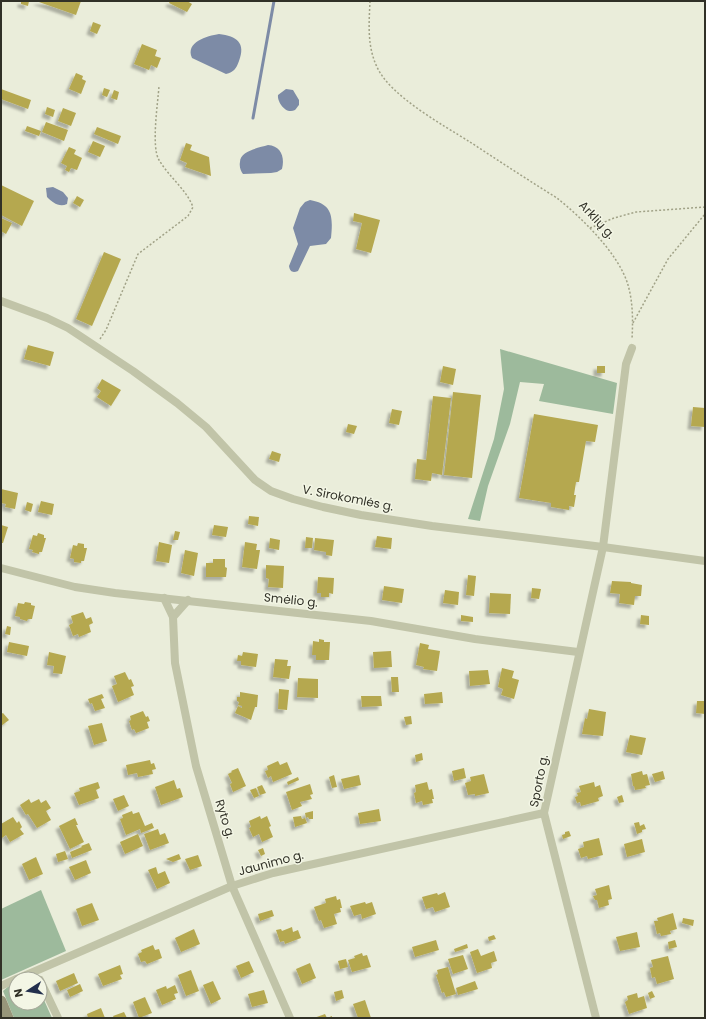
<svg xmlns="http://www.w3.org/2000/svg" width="706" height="1019" font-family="Poppins,sans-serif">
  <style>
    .green { fill: #9dba9c }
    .water { fill: #7d8ba6 }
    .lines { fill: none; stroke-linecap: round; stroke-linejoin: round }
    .stream { stroke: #7d8ba6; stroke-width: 3 }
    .building { fill: #b5a850; filter: url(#shadow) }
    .path { stroke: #a1a287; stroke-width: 1.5; stroke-dasharray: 2 2; stroke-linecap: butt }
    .minor { stroke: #c1c4a8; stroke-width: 8 }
    .secondary { stroke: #97967a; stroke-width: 11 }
    .labels { text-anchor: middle; stroke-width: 3; stroke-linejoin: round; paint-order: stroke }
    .street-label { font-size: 12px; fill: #313127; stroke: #f3f6e5 }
  </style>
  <defs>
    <filter id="shadow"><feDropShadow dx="-3.5" dy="3.5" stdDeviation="1" flood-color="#0004"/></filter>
  </defs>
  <rect width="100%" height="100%" fill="#eaedda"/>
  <g class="green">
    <path d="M 500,349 L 617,383 L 613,414 L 539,401 L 544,384 L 520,382 L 510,424 L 488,486 L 480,521 L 468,519 L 494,439 L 504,389 Z"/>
    <path d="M 41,890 L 66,951 L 1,980 L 1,909 Z"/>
    <path d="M 16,983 L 16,1003 L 40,1003 L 40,991 L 52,1018 L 14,1018 L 3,991 L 10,985 Z"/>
  </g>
  <g class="water">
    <path d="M 219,34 C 237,36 246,43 239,61 C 236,69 234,72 226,74 L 192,58 C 185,42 207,36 219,34 Z"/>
    <path d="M 286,89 L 293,90 L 299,100 L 299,105 C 298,106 296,109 295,110 C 286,115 277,102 278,95 Z"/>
    <path d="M 268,145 C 281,146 285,157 282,169 L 277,172 L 271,173 L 243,174 C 241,171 239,167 240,162 C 240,151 258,148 268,145 Z"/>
    <path d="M 53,187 L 63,192 L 68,198 L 67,204 C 59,208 52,202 47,197 L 46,188 Z"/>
    <path d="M 310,200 C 333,204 333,217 331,238 L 326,244 L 310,246 L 298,271 C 293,273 290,272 289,266 L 298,244 L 293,228 L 300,208 L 305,202 Z"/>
  </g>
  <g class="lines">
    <path class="stream" d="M 253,118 L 274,1"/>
  </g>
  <g class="building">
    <path d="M 21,1 L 29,1 L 28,6 L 21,4 Z"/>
    <path d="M 36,1 L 81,1 L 76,15 Z"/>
    <path d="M 170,1 L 187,1 L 192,4 L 187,12 L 169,3 Z"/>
    <path d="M 93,22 L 101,25 L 97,34 L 90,31 Z"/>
    <path d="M 142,44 L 157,50 L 155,56 L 161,58 L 157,68 L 151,65 L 149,70 L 134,64 Z"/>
    <path d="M 76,73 L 83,76 L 82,79 L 86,81 L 81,94 L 69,89 Z"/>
    <path d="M 104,88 L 110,90 L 107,97 L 102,95 Z"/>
    <path d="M 1,89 L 31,100 L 28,109 L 1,99 Z"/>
    <path d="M 114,90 L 119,92 L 117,100 L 111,98 Z"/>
    <path d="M 47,107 L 55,110 L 53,117 L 45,114 Z"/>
    <path d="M 63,108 L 76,113 L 71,126 L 58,121 Z"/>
    <path d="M 46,122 L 68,130 L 64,141 L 42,132 Z"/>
    <path d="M 27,126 L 41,131 L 39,136 L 25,131 Z"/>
    <path d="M 97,127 L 121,136 L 118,144 L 94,134 Z"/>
    <path d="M 93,141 L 105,146 L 100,157 L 88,152 Z"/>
    <path d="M 186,143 L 192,145 L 190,150 L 209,157 L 211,176 L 185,167 L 187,163 L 180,160 Z"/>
    <path d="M 69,147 L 76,150 L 74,154 L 82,158 L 77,170 L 71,168 L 69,172 L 65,170 L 67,166 L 61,163 Z"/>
    <path d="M 1,185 L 34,201 L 22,226 L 1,215 Z"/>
    <path d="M 77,196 L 84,200 L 80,207 L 73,203 Z"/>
    <path d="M 354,213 L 380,220 L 371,253 L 356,249 L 362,223 L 353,221 Z"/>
    <path d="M 1,218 L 12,223 L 6,234 L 1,231 Z"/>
    <path d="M 104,252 L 121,259 L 92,326 L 76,319 Z"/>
    <path d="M 28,345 L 54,352 L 50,366 L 24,359 Z"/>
    <path d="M 443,366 L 456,369 L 453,385 L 440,382 Z"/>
    <rect x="597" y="366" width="8" height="7"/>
    <path d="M 102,379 L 121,390 L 111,406 L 97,397 L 101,391 L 97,388 Z"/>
    <path d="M 453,392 L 481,395 L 472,478 L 444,475 Z"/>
    <path d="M 433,396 L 451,398 L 442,475 L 432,473 L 431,481 L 415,479 L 417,459 L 426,460 Z"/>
    <path d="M 693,407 L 705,408 L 705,427 L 691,426 Z"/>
    <path d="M 392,409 L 402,411 L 399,425 L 389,423 Z"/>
    <path d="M 534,414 L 598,425 L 595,442 L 586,441 L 579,482 L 576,482 L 574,495 L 576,495 L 574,507 L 569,506 L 569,510 L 551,507 L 551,503 L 519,498 Z"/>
    <path d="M 348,424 L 357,426 L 354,434 L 346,432 Z"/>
    <path d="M 272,451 L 281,454 L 279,462 L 269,459 Z"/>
    <path d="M 1,489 L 18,493 L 15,509 L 5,507 L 6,504 L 1,503 Z"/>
    <path d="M 41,501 L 54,504 L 52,515 L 38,512 Z"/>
    <path d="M 27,502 L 33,504 L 31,512 L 25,510 Z"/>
    <path d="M 249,516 L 259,517 L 258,526 L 248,524 Z"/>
    <path d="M 1,525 L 8,527 L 3,543 L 1,543 Z"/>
    <path d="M 214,525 L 228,527 L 226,537 L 212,535 Z"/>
    <path d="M 175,531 L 180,532 L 178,540 L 173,540 Z"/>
    <path d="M 38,533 L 44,535 L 44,538 L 46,538 L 42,552 L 39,552 L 39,554 L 32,552 L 33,550 L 29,549 L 33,535 L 37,536 Z"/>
    <path d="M 377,536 L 392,538 L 391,549 L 375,547 Z"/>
    <path d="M 306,537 L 313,538 L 312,548 L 305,548 Z"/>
    <path d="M 270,538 L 280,540 L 279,550 L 269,548 Z"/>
    <path d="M 315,538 L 334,540 L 332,556 L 326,555 L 326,552 L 314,550 Z"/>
    <path d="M 159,542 L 172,545 L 169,563 L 156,561 Z"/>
    <path d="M 245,542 L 257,544 L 256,550 L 260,550 L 257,569 L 242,567 Z"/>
    <path d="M 78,543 L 84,544 L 84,548 L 87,548 L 84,561 L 81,561 L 81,563 L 74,562 L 74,559 L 70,558 L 73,545 L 77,546 Z"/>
    <path d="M 185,550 L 198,553 L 194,576 L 181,573 Z"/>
    <path d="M 213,559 L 225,559 L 225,567 L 227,568 L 226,577 L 206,577 L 206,563 L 213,563 Z"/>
    <path d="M 266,565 L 284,566 L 283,588 L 268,587 L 269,579 L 266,578 Z"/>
    <path d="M 468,575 L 476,576 L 474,596 L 466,595 Z"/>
    <path d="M 318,577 L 334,578 L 333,594 L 329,593 L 329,597 L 321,597 L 321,593 L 317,593 Z"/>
    <path d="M 612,581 L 631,582 L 631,583 L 642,585 L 641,596 L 635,596 L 634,605 L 619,603 L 620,594 L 610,593 Z"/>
    <path d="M 384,586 L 404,589 L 402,603 L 382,600 Z"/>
    <path d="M 532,588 L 541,589 L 539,599 L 531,598 Z"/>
    <path d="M 445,590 L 459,592 L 458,605 L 443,603 Z"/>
    <path d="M 490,593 L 511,594 L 510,614 L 489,613 Z"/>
    <path d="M 25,602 L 31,603 L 31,605 L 35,606 L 32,619 L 28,619 L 27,621 L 20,619 L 20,617 L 15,616 L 18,603 L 24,604 Z"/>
    <path d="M 83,612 L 86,619 L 91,617 L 93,623 L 89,625 L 91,632 L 79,637 L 78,634 L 73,636 L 69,625 L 73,623 L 71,616 Z"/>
    <path d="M 461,615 L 473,617 L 473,622 L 461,621 Z"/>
    <path d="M 641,615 L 649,616 L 649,625 L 640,624 Z"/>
    <path d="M 7,626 L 11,627 L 10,635 L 5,634 Z"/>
    <path d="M 319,639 L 324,640 L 324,642 L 330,642 L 329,660 L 316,660 L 316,655 L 312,655 L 313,641 L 319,642 Z"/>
    <path d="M 9,642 L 29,646 L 27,656 L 7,652 Z"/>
    <path d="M 420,643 L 429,645 L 428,649 L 440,651 L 437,671 L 423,669 L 424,667 L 416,665 Z"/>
    <path d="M 391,651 L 392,667 L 374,668 L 373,652 Z"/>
    <path d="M 49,652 L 66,656 L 62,674 L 53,673 L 54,666 L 47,665 Z"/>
    <path d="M 243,652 L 258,654 L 256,667 L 241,665 L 241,661 L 237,661 L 238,655 L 242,656 Z"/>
    <path d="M 275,659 L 288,660 L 287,666 L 291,666 L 289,679 L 273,677 Z"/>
    <path d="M 502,668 L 514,671 L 512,678 L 519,680 L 514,699 L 501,695 L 503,689 L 498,687 Z"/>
    <path d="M 488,670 L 490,684 L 470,686 L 469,671 Z"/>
    <path d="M 125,672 L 129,680 L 131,679 L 134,686 L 131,687 L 134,695 L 118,702 L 112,686 L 117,684 L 114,676 Z"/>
    <path d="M 391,677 L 398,677 L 399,692 L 392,692 Z"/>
    <path d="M 298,678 L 318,679 L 318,698 L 297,697 Z"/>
    <path d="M 279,689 L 289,690 L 287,710 L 278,709 Z"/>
    <path d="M 240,692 L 258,695 L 257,707 L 255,707 L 251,720 L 235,713 L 238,706 L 242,708 L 242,706 L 238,705 L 239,702 L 237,701 L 237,697 L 240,697 Z"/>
    <path d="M 442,692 L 443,703 L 425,704 L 424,694 Z"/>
    <path d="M 102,694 L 104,698 L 101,699 L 105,708 L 95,711 L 92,703 L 90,704 L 88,699 Z"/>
    <path d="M 361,696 L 381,696 L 382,706 L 362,707 Z"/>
    <path d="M 697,701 L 705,701 L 705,714 L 696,713 Z"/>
    <path d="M 589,709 L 606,712 L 603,736 L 582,734 L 585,718 L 587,719 Z"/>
    <path d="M 143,711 L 146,717 L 148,716 L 150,721 L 147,722 L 149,728 L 136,733 L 134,729 L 132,730 L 129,721 L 131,720 L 130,716 Z"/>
    <path d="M 3,713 L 9,720 L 1,726 L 1,714 Z"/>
    <path d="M 411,716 L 412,724 L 406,725 L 404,717 Z"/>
    <path d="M 102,723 L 107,741 L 94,745 L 88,726 Z"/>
    <path d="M 630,735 L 646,738 L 642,755 L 626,752 Z"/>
    <path d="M 422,753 L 423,760 L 416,762 L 415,755 Z"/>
    <path d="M 150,760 L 151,764 L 154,763 L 156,769 L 152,770 L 153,774 L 138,777 L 137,773 L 128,775 L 126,765 Z"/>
    <path d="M 278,761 L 280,765 L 287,762 L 292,774 L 273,782 L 271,776 L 268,778 L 265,771 L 268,770 L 267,766 Z"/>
    <path d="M 238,768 L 246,786 L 233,792 L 230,784 L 232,783 L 228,774 L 232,772 L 231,771 Z"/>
    <path d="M 464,768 L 466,778 L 454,781 L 452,771 Z"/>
    <path d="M 642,771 L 643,775 L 647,774 L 650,785 L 645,786 L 646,788 L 635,790 L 634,786 L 633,786 L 631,774 Z"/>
    <path d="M 663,771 L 665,779 L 655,782 L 652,774 Z"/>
    <path d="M 484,774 L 489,793 L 475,796 L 475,794 L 468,795 L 465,783 L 471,781 L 470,777 Z"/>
    <path d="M 334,775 L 337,787 L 332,788 L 329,777 Z"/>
    <path d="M 359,775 L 361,785 L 344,789 L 341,779 Z"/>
    <path d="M 298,777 L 299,780 L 288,785 L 287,782 Z"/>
    <path d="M 174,780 L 177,789 L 180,788 L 183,797 L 161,805 L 155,787 Z"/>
    <path d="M 98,782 L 100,788 L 96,790 L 99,798 L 79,805 L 74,793 L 80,791 L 79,788 Z"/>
    <path d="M 427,782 L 429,790 L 432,789 L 434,799 L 432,799 L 433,803 L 423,805 L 422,801 L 416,803 L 414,793 L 416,792 L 415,785 Z"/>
    <path d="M 594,782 L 595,787 L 600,785 L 603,796 L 598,798 L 599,801 L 581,806 L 580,802 L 577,803 L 575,797 L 578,796 L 577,793 L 581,792 L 579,786 Z"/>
    <path d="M 310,784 L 313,794 L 310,795 L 312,799 L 300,802 L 302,806 L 292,810 L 286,792 Z"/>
    <path d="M 262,785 L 266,793 L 260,795 L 257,787 Z"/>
    <path d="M 256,788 L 259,796 L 254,798 L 250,790 Z"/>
    <path d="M 124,795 L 129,806 L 118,811 L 113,799 Z"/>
    <path d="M 622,795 L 624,802 L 619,803 L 617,797 Z"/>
    <path d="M 29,799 L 31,803 L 39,799 L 41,803 L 46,800 L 51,808 L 46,811 L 51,820 L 37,828 L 28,814 L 26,815 L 20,805 Z"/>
    <path d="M 379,809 L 381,821 L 360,824 L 358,813 Z"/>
    <path d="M 132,811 L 133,814 L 139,812 L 145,826 L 152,823 L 154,828 L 141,833 L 140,829 L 126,835 L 120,819 L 123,818 L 122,815 Z"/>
    <path d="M 313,811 L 313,819 L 309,819 L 308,817 L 306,818 L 305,813 Z"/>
    <path d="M 260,816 L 261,819 L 267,816 L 271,826 L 269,827 L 273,837 L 262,842 L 259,834 L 253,837 L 249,828 L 251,827 L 249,821 Z"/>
    <path d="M 301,816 L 302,819 L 305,818 L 307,823 L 295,827 L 293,817 Z"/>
    <path d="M 13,817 L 17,823 L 19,821 L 22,827 L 20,829 L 24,834 L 10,842 L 6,835 L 2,838 L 1,835 L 1,824 Z"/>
    <path d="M 75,818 L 78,825 L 76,825 L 84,842 L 70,849 L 59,826 Z"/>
    <path d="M 639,822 L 640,826 L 644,824 L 646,829 L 642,830 L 642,832 L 637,834 L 634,823 Z"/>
    <path d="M 158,829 L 160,835 L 165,833 L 169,843 L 150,850 L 144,834 Z"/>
    <path d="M 569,831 L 571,836 L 563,839 L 562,835 L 565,834 L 565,832 Z"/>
    <path d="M 138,834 L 143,846 L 125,854 L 120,842 Z"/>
    <path d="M 599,838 L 603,855 L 588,859 L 587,856 L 581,858 L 578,849 L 584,847 L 583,842 Z"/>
    <path d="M 642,839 L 645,852 L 627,857 L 624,844 Z"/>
    <path d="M 89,843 L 92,850 L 72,858 L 70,852 L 82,847 L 81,846 Z"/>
    <path d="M 263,848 L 265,854 L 261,856 L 258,850 Z"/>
    <path d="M 65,851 L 68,859 L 58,862 L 56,854 Z"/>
    <path d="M 179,854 L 181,859 L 173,862 L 166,859 Z"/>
    <path d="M 198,855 L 202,866 L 190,870 L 185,859 Z"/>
    <path d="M 36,857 L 43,874 L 29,880 L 22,864 Z"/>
    <path d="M 86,860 L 91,873 L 75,880 L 69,867 Z"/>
    <path d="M 156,867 L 158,874 L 165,871 L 170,883 L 157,889 L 148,870 Z"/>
    <path d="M 609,885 L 612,899 L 608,900 L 609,905 L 599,908 L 597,900 L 595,900 L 593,896 L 597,895 L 595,889 Z"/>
    <path d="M 445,892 L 450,907 L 435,912 L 433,907 L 426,909 L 422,897 L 437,893 L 438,895 Z"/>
    <path d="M 336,896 L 337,900 L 340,899 L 342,908 L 340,908 L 341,912 L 334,914 L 337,924 L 324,928 L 321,920 L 319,921 L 314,907 L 326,903 L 325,899 Z"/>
    <path d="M 365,902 L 366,904 L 372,902 L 376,914 L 362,919 L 361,914 L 354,916 L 350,906 Z"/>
    <path d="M 92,903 L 99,920 L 82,926 L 76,909 Z"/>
    <path d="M 272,910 L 274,916 L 260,921 L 258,914 Z"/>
    <path d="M 673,913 L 677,929 L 670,931 L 671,934 L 661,936 L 660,933 L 657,934 L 654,921 L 658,921 L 657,918 Z"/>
    <path d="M 683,918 L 694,920 L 693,926 L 682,923 Z"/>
    <path d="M 292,927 L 293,932 L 298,930 L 301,938 L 285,944 L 284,941 L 280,942 L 276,930 L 281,929 L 282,931 Z"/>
    <path d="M 194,929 L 200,944 L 181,952 L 175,938 Z"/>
    <path d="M 637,932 L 640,947 L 620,951 L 616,937 Z"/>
    <path d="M 494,935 L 496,939 L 489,941 L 488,937 Z"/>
    <path d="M 436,940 L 439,950 L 415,957 L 412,947 Z"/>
    <path d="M 675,940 L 677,947 L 669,949 L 668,942 Z"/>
    <path d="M 467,944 L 468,948 L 455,952 L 454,949 Z"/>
    <path d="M 153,945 L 155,950 L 159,949 L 162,958 L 147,964 L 145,961 L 141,962 L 138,954 L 142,952 L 141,950 Z"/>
    <path d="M 478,949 L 481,956 L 494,951 L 497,961 L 491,963 L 492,968 L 477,973 L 470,952 Z"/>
    <path d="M 362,953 L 363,956 L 367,955 L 371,967 L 352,972 L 348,960 L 355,958 L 354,956 Z"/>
    <path d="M 463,955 L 468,969 L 453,974 L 448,959 Z"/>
    <path d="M 668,956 L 674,979 L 657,984 L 655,977 L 652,978 L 650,968 L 653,967 L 651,960 Z"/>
    <path d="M 346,959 L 348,967 L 340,969 L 338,961 Z"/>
    <path d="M 249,961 L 254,972 L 241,978 L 236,966 Z"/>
    <path d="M 310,963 L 316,978 L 302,984 L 296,969 Z"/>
    <path d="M 120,965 L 123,974 L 120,975 L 122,979 L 103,986 L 98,974 Z"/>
    <path d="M 448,967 L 456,994 L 446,997 L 444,992 L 442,993 L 436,975 L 438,974 L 437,970 Z"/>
    <path d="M 191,970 L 199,991 L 186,996 L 178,975 Z"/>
    <path d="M 74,973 L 78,983 L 60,991 L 56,981 Z"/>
    <path d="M 213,981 L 221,999 L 211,1004 L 203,985 Z"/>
    <path d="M 475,981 L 478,989 L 458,995 L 456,988 Z"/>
    <path d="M 80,984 L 83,991 L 70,997 L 67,990 Z"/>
    <path d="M 175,985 L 178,993 L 174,994 L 176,999 L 162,1005 L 156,990 L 166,986 L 167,989 Z"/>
    <path d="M 264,990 L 268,1003 L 252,1007 L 248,994 Z"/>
    <path d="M 342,990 L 344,998 L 336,1001 L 334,992 Z"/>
    <path d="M 652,991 L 655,997 L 650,999 L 648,993 Z"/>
    <path d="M 637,993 L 638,998 L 644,996 L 647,1008 L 629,1014 L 625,1002 L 628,1000 L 627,996 Z"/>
    <path d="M 145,997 L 152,1013 L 139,1018 L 133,1002 Z"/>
    <path d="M 365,1000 L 371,1018 L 358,1018 L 353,1004 Z"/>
    <path d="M 101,1008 L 105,1018 L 88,1018 L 87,1014 Z"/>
    <path d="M 124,1012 L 127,1018 L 114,1018 L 113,1016 Z"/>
    <path d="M 325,1014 L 327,1018 L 332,1016 L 332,1018 L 314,1018 Z"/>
  </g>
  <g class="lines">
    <g class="path">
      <path d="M 370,1 C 369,24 367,46 377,67 C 390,96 443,125 470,142 C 499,161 528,180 557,198 C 582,218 619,254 628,285 C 633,302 633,321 632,339"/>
      <path d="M 590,228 L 614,218 L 636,212 L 705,207"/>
      <path d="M 633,323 L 668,259 L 705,214"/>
      <path d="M 100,339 L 106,330 L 138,254 L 188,216 L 193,207 C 186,189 169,177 159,160 C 151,147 158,102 159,86"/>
    </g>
    <g class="minor">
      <path d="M 1,301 L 47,318 L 68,328 L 133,371 L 177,403 L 206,427 L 255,480 L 271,491 L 293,499 L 323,507 L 361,515 L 432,526 L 603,547 L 705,561"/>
      <path d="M 1,568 L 75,587 L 115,593 L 371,621 L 475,639 L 578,652"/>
      <path d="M 164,598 L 173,617"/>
      <path d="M 188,600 L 173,617 L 175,663 L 196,766 L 232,886 L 290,1018"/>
      <path d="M 17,979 L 232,886 L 273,873 L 544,813"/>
      <path d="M 40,980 L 58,1018"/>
      <path d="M 1,986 L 16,979"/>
      <path d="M 596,1018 L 544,813 L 603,547 L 626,364 L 632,348"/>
    </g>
    <path class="secondary" d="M 1,1001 L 8,1018"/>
  </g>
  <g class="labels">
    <g class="street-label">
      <text transform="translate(597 220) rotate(47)" y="4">Arklių g.</text>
      <text transform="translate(348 498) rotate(11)" y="4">V. Sirokomlės g.</text>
      <text transform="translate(291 600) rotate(6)" y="4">Smėlio g.</text>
      <text transform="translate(539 781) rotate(-79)" y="4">Sporto g.</text>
      <text transform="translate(225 819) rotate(73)" y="4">Ryto g.</text>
      <text transform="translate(271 863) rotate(-15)" y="4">Jaunimo g.</text>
    </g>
  </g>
  <rect width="706" height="1019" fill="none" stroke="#313127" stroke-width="4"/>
  <g transform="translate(28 991) rotate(258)"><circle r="19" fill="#f3f6e5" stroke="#a5a799"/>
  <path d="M0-3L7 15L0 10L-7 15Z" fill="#222f4d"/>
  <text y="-6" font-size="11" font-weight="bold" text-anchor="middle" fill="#313127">N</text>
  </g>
</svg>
